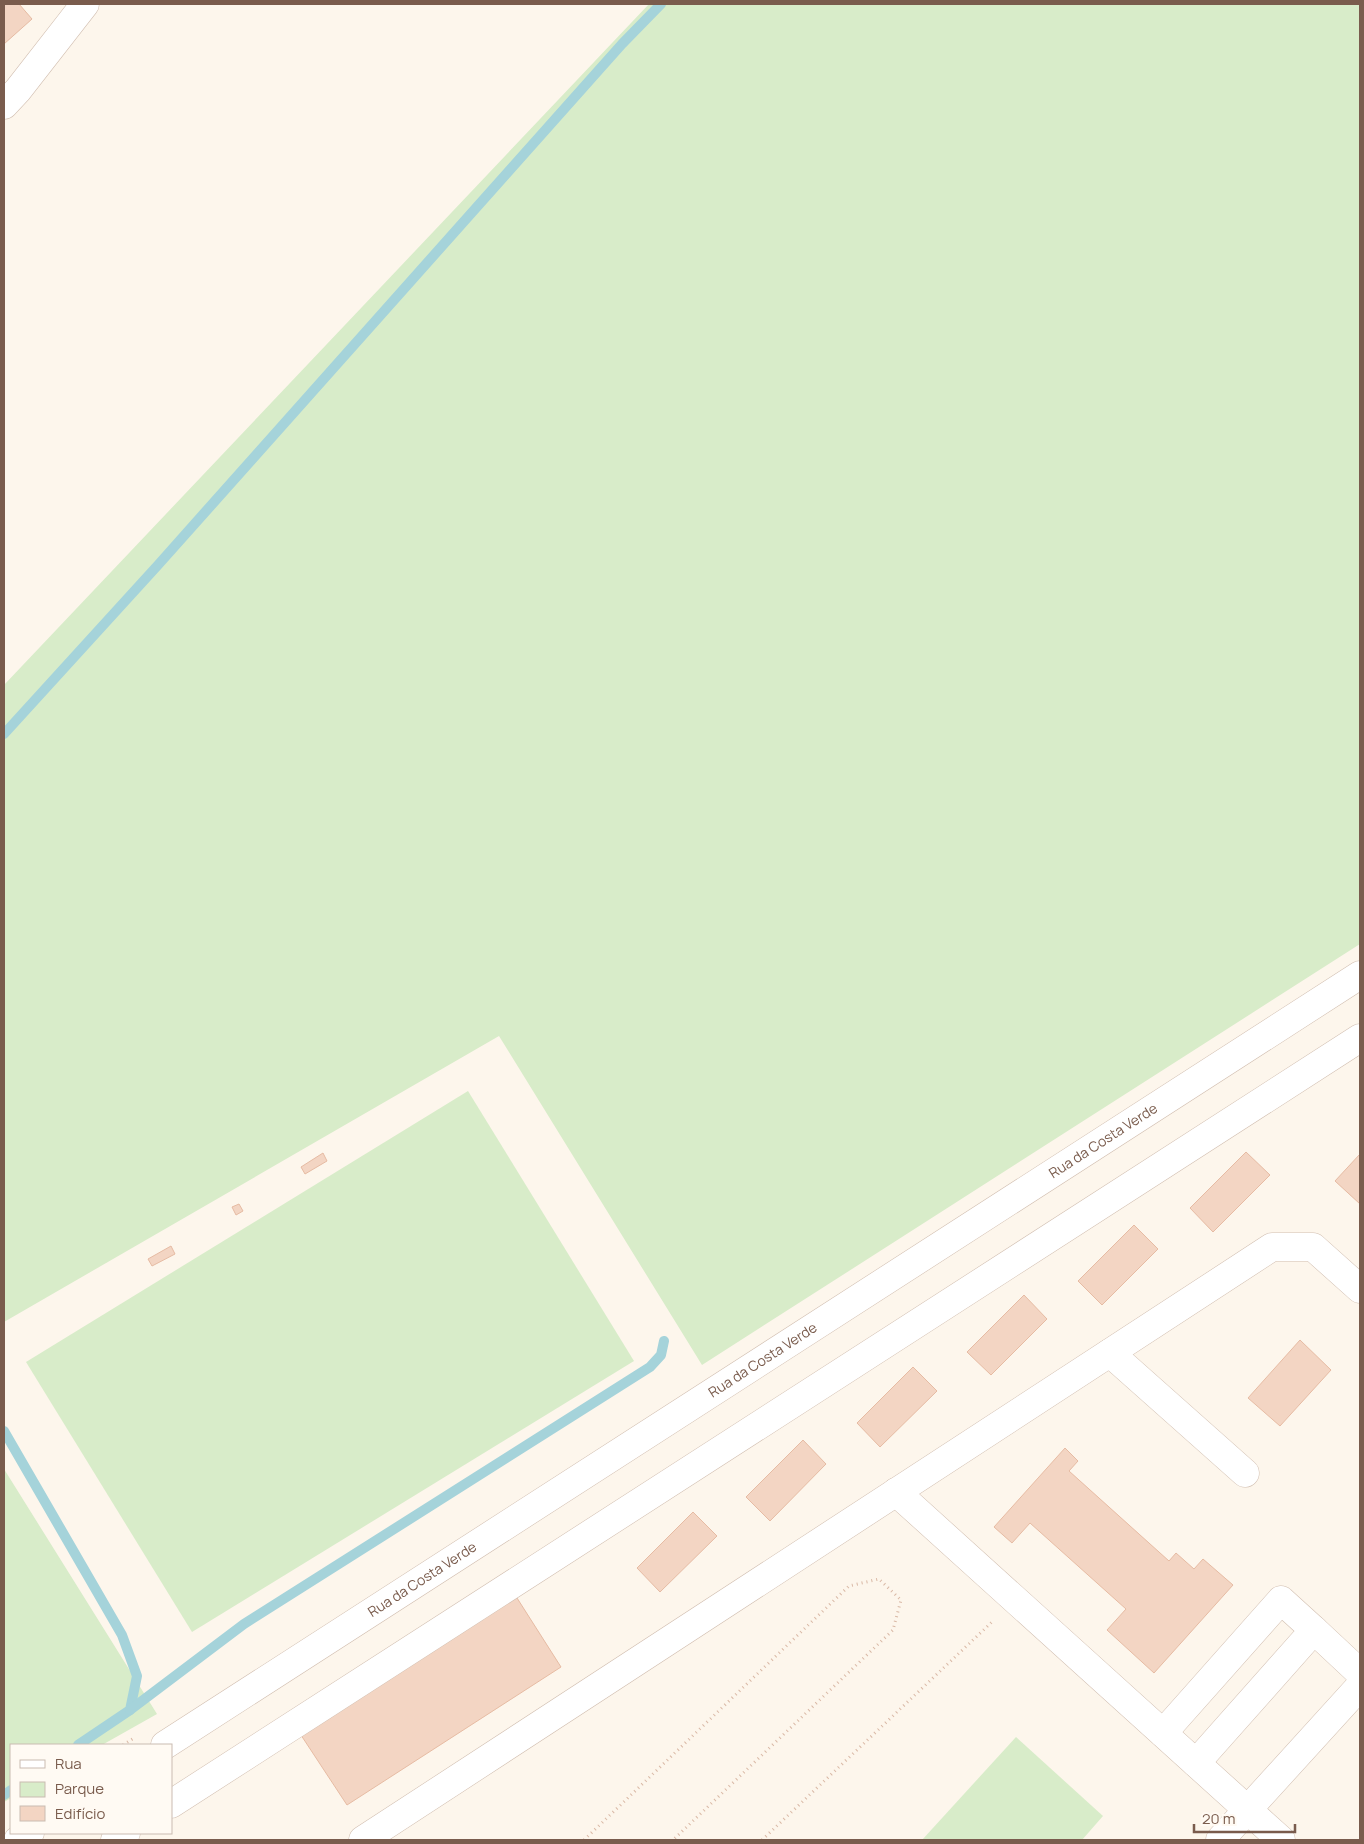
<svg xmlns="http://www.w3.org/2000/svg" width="1364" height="1844" font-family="Manrope,sans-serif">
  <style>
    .green { fill: #d8ecc9 }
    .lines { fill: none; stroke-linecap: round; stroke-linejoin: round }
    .stream { stroke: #a5d3da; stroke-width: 10 }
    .building { fill: #f3d5c3; stroke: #e6bba3 }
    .minor-casing { stroke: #d1beb0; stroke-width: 29 }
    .path { stroke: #d9b8a5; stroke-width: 3; stroke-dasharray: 1 4; stroke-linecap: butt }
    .minor { stroke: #fff; stroke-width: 28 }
    .labels { text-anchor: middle; stroke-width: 4; stroke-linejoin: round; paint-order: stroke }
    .street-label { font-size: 14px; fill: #7a5c4d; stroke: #fffaf3 }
  </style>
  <rect width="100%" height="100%" fill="#fdf6ec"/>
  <g class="green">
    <path d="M 649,4 L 1360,4 L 1360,944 L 702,1365 L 499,1036 L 4,1322 L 4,685 Z"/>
    <path d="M 468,1091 L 634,1361 L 192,1632 L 26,1362 Z"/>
    <path d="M 4,1469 L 157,1714 L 102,1745 L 11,1745 L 11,1798 L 4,1802 Z"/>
    <path d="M 1016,1737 L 1103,1816 L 1082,1840 L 922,1840 Z"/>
  </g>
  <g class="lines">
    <g class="stream">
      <path d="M 4,734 L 158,565 L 622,44 L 661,4"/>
      <path d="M 4,1431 L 122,1635 L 137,1676 L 130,1710 L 78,1745"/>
      <path d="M 130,1710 L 244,1624 L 650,1367 L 661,1355 L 664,1341"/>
      <path d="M 4,1795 L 11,1790"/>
    </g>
  </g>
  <g class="building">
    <path d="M 4,4 L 19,4 L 32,19 L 4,44 Z"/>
    <path d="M 1246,1152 L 1270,1175 L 1213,1232 L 1190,1208 Z"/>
    <path d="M 323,1153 L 327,1161 L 305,1174 L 301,1167 Z"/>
    <path d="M 1360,1154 L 1360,1204 L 1335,1181 Z"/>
    <path d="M 239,1204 L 243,1211 L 236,1215 L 232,1207 Z"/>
    <path d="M 1134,1225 L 1158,1249 L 1102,1305 L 1078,1281 Z"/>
    <path d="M 171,1246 L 175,1254 L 152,1266 L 148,1259 Z"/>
    <path d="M 1024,1295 L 1047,1319 L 991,1375 L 967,1352 Z"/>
    <path d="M 1300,1340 L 1331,1370 L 1280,1426 L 1248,1398 Z"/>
    <path d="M 913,1367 L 937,1391 L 880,1447 L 857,1423 Z"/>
    <path d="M 803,1440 L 826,1464 L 770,1521 L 746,1497 Z"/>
    <path d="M 1065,1448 L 1078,1461 L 1069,1471 L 1169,1561 L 1176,1553 L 1194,1569 L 1203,1559 L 1233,1585 L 1154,1673 L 1107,1630 L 1126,1609 L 1030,1523 L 1012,1543 L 994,1527 Z"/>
    <path d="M 693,1512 L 717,1536 L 660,1592 L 637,1568 Z"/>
    <path d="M 510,1587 L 561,1667 L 347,1805 L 295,1726 Z"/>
  </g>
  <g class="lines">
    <g class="minor-casing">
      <g id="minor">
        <path d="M 4,105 L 18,90 L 85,4"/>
        <path d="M 1110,1353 L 1245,1473"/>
        <path d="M 896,1492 L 1281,1840"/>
        <path d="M 1314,1630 L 1360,1673"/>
        <path d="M 1163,1733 L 1281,1600 L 1314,1630 L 1196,1763"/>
        <path id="s1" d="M 165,1745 L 1360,975"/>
        <path d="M 171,1804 L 1360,1038"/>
        <path d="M 18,1840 L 30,1833"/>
        <path d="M 115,1840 L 126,1833"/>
        <path d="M 363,1840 L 1272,1247 L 1313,1247 L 1360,1289"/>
        <path d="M 1220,1840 L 1360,1686"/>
      </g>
    </g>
    <g class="path">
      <path d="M 123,1745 L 134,1738"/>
      <path d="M 584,1840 L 849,1586 L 879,1579 L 901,1600 L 893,1630 L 673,1840"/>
      <path d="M 762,1840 L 993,1621"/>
    </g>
    <use href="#minor" class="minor"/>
  </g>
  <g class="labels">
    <g class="street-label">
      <text dy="5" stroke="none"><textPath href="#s1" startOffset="1116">Rua da Costa Verde</textPath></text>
      <text dy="5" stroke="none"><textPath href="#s1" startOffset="711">Rua da Costa Verde</textPath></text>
      <text dy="5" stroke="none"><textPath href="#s1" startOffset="306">Rua da Costa Verde</textPath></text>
    </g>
  </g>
  <rect width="1364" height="1844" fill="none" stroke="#7a5c4d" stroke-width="10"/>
  <rect x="10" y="1744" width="162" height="90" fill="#fffaf3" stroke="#cabbb1"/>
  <rect x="20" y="1760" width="25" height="8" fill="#ffffff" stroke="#cabbb1"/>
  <text x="55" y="1769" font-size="15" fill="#7a5c4d">Rua</text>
  <rect x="20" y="1782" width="25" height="15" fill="#d8ecc9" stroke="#cabbb1"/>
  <text x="55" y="1794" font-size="15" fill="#7a5c4d">Parque</text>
  <rect x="20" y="1806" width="25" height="15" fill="#f3d5c3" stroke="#cabbb1"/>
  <text x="55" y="1819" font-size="15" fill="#7a5c4d">Edifício</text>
  <path d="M1194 1824v8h101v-8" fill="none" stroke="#7a5c4d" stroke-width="2.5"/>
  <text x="1202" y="1824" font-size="15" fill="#7a5c4d" stroke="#fffaf3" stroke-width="4" paint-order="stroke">20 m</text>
</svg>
